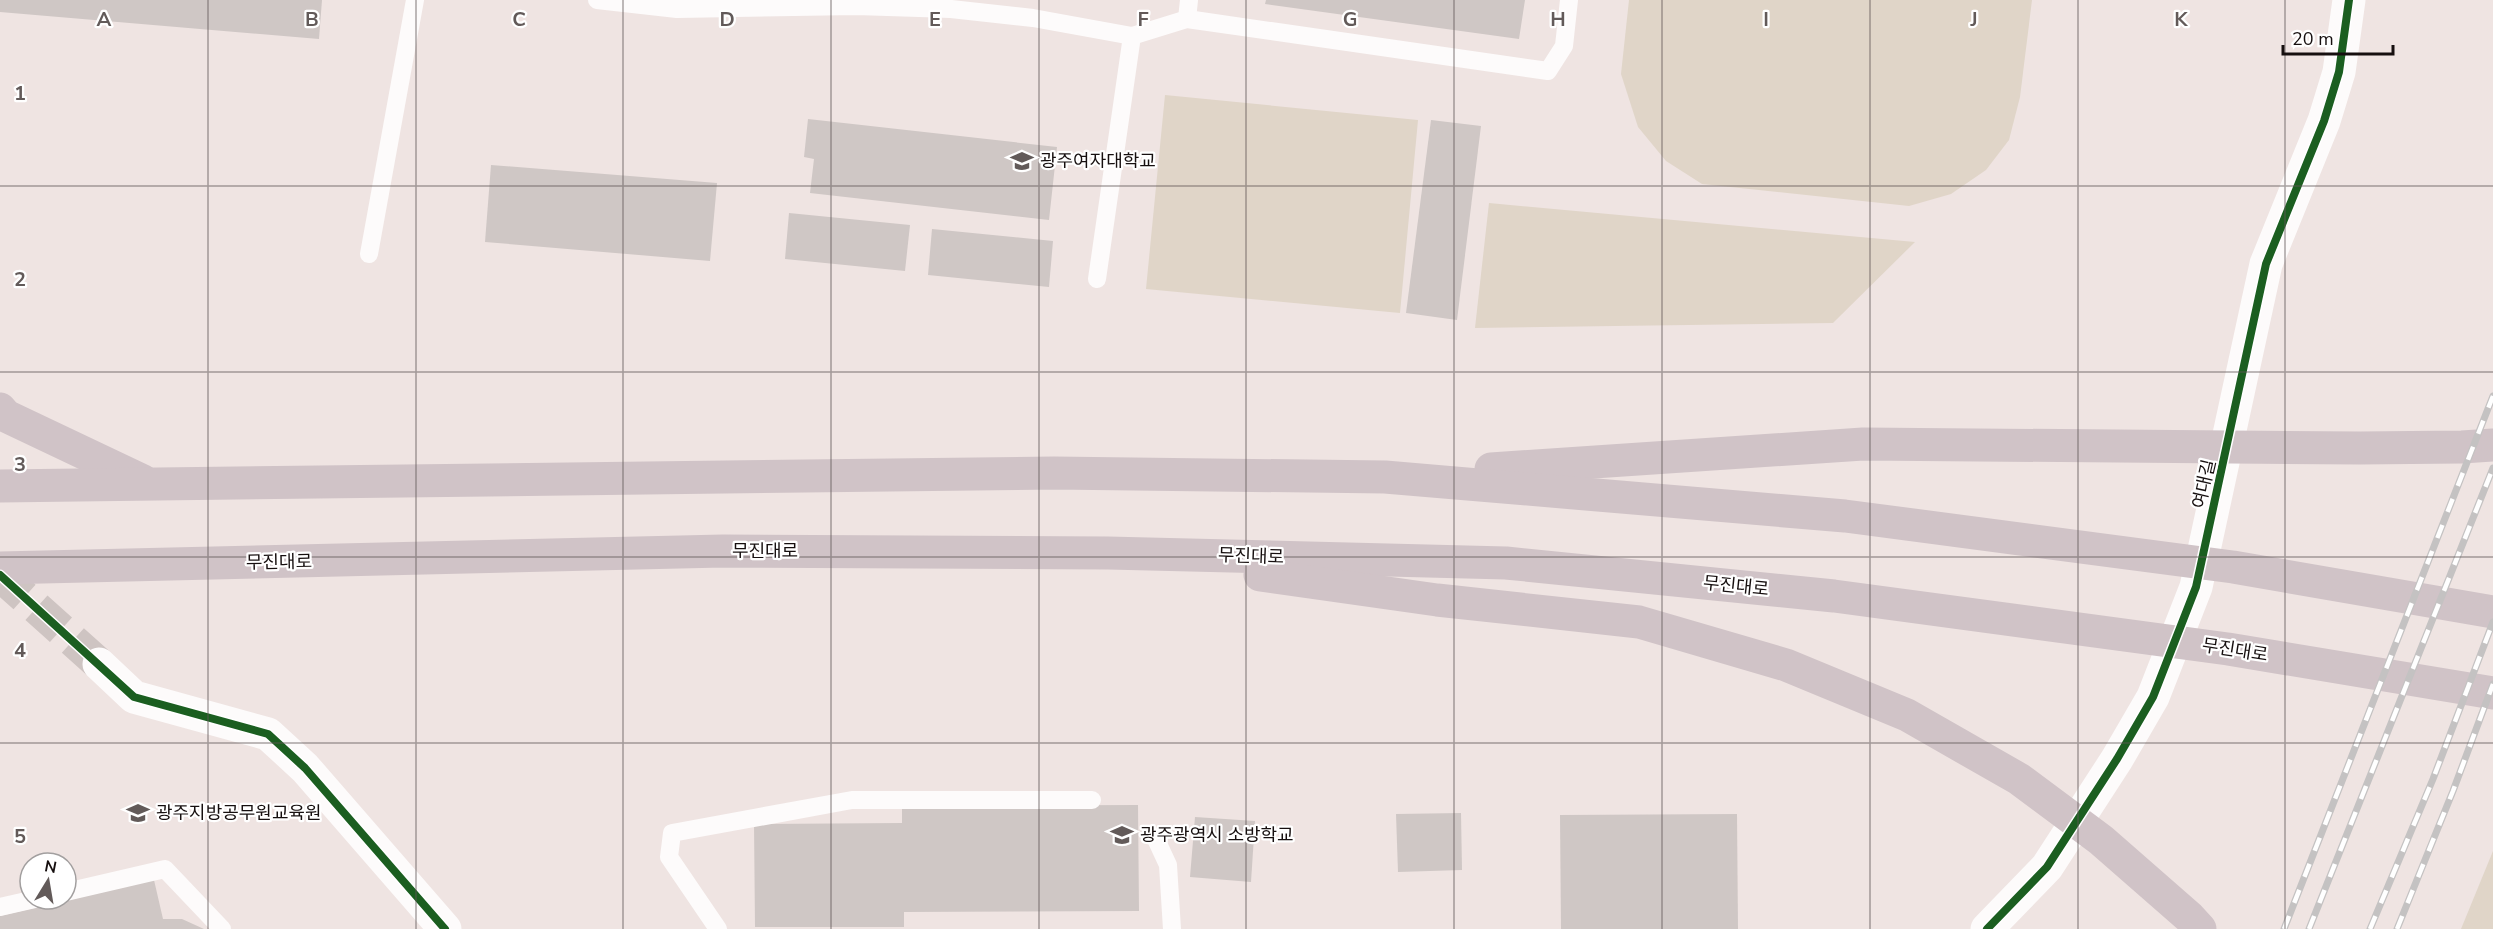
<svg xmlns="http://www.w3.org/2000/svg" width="2493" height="929" font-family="'Nunito Sans','Noto Sans KR',sans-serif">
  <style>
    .green { fill: #e0d5c8 }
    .building { fill: #cfc7c5 }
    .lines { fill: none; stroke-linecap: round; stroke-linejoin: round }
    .street-tunnel { stroke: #cec4c2; stroke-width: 33; stroke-dasharray: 33 16; stroke-linecap: butt }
    .lane { stroke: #fdfbfb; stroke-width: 18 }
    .street { stroke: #fdfbfb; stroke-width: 33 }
    .highway { stroke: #d0c3c7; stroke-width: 33 }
    .rail-casing { stroke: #c4c2c2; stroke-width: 7 }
    .rail { stroke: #fff; stroke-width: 4.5; stroke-dasharray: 14; stroke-linecap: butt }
    .cycleway-casing { stroke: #fff; stroke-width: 11 }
    .cycleway { stroke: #1b5e20; stroke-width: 8 }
    .grid { fill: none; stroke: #625a59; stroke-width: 1.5; stroke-opacity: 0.55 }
    .labels { text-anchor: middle; stroke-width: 4.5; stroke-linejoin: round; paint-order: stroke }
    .poi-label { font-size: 18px; fill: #160f0f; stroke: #fff; text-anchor: start }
    .street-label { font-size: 18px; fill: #160f0f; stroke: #fff }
    .grid-label { font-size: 20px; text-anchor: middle; font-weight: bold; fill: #625a59; stroke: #fff; stroke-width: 4.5; stroke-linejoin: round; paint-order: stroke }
  </style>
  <rect width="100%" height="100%" fill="#efe4e2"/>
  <g class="green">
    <path d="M 1629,0 L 2032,0 L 2020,97 L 2009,140 L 1986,170 L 1951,194 L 1909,206 L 1702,184 L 1666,161 L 1638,127 L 1621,74 Z"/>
    <path d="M 1165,95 L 1418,120 L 1400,313 L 1146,289 Z"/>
    <path d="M 1489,203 L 1915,242 L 1833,323 L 1475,328 Z"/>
    <path d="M 2493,851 L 2493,929 L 2461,929 Z"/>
  </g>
  <g class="building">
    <path d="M 0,0 L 322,0 L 319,39 L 0,12 Z"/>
    <path d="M 1266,0 L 1525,0 L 1519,39 L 1265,4 Z"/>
    <path d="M 808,119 L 1057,147 L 1049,220 L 810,193 L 814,159 L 804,157 Z"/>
    <path d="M 1431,120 L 1481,126 L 1457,320 L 1406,313 Z"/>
    <path d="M 491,165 L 717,183 L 710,261 L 485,242 Z"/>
    <path d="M 789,213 L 910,225 L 905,271 L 785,259 Z"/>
    <path d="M 932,229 L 1053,241 L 1049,287 L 928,275 Z"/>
    <path d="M 1138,805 L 1139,911 L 904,912 L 904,927 L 755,927 L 754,824 L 902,823 L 902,806 Z"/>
    <path d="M 1461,813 L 1462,870 L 1398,872 L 1396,814 Z"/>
    <path d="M 1737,814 L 1738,929 L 1561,929 L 1560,815 Z"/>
    <path d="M 1195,817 L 1255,821 L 1251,882 L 1190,877 Z"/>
    <path d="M 154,880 L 163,919 L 182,919 L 204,929 L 0,929 L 0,916 Z"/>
  </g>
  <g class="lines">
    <path class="street-tunnel" d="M 0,575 L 99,664"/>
    <g class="lane">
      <path d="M 597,0 L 677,9 L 856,6 L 951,9 L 1033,18 L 1132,36 L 1187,19 L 1548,71 L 1564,46 L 1569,0"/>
      <path d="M 1187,19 L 1189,0"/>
      <path d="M 369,254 L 415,0"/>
      <path d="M 1097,279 L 1132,36"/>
      <path d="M 1155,837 L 1168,865 L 1172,929"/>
      <path d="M 66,892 L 165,869 L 222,929"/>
      <path d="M 0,907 L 35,899"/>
      <path d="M 718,929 L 669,857 L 672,833 L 852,800 L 1092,800"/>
    </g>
    <g class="street">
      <path d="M 99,664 L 134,697 L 268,734 L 305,768 L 445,929"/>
      <path d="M 1987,929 L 2047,867 L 2117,759 L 2153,697 L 2196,587 L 2266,264 L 2324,121 L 2339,72 L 2349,0"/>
    </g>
    <g class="highway">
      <path d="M 0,409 L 6,416 L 143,481"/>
      <path d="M 1491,469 L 1863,444 L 2360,448 L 2462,447 L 2493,445"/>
      <path d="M 0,486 L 1054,473 L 1385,477 L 1845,516 L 2233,567 L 2493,612"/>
      <path d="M 0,568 L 723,551 L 1108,553 L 1506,563 L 1834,596 L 2228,649 L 2493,693"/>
      <path d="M 1260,575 L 1437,600 L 1639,622 L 1786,665 L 1907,715 L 2019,779 L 2101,840 L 2189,917 L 2200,929"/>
    </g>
    <g class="rail-casing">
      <g id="rail">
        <path d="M 2284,929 L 2493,396"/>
        <path d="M 2309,929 L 2493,468"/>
        <path d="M 2370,929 L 2433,779 L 2493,622"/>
        <path d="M 2397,929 L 2453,791 L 2493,684"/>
      </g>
    </g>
    <use href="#rail" class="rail"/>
    <g class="cycleway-casing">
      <g id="cycleway">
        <path d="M 0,575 L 134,697 L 268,734 L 305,768 L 445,929"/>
        <path d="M 1987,929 L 2047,867 L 2117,759 L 2153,697 L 2196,587 L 2266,264 L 2324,121 L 2339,72 L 2349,0"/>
      </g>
    </g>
    <use href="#cycleway" class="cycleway"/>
  </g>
  <path class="grid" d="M 208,0 L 208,929M 416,0 L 416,929M 623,0 L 623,929M 831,0 L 831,929M 1039,0 L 1039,929M 1246,0 L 1246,929M 1454,0 L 1454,929M 1662,0 L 1662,929M 1870,0 L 1870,929M 2078,0 L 2078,929M 2285,0 L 2285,929M 0,186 L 2493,186M 0,372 L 2493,372M 0,557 L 2493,557M 0,743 L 2493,743"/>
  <defs>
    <g id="school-bare" transform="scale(1.8)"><path d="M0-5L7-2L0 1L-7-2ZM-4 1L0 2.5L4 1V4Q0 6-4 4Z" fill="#625a59" stroke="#fff" stroke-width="2.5" paint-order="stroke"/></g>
  </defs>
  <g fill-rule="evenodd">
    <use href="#school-bare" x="1022" y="161"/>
    <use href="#school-bare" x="138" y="813"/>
    <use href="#school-bare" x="1122" y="835"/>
  </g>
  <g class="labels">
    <g class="poi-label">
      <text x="1040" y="167">광주여자대학교</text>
      <text x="156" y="819">광주지방공무원교육원</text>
      <text x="1140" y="841">광주광역시 소방학교</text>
    </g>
    <g class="street-label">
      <text transform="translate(2204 484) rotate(-77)" y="6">여대길</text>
      <text x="765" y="557">무진대로</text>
      <text transform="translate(1251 556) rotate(2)" y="6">무진대로</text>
      <text transform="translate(279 562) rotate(-1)" y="6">무진대로</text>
      <text transform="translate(1736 586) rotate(6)" y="6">무진대로</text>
      <text transform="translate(2235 650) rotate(9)" y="6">무진대로</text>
    </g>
  </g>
  <g class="grid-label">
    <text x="104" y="26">A</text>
    <text x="312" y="26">B</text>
    <text x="519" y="26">C</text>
    <text x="727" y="26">D</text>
    <text x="935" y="26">E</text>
    <text x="1143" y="26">F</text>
    <text x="1350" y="26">G</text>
    <text x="1558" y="26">H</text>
    <text x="1766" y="26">I</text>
    <text x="1974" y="26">J</text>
    <text x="2181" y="26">K</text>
    <text x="20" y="100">1</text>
    <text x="20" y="286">2</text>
    <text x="20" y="471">3</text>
    <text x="20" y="657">4</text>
    <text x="20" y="843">5</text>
  </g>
  <g transform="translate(48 881) rotate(11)"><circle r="28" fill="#ffffff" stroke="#a29f9f" stroke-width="1.5"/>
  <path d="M0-4.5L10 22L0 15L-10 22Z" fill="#625a59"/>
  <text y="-9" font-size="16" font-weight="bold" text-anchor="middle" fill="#160f0f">N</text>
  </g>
  <path d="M2283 45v9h110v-9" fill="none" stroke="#160f0f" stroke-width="3"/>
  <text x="2292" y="45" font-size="18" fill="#160f0f" stroke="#ffffff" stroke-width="4.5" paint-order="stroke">20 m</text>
</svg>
